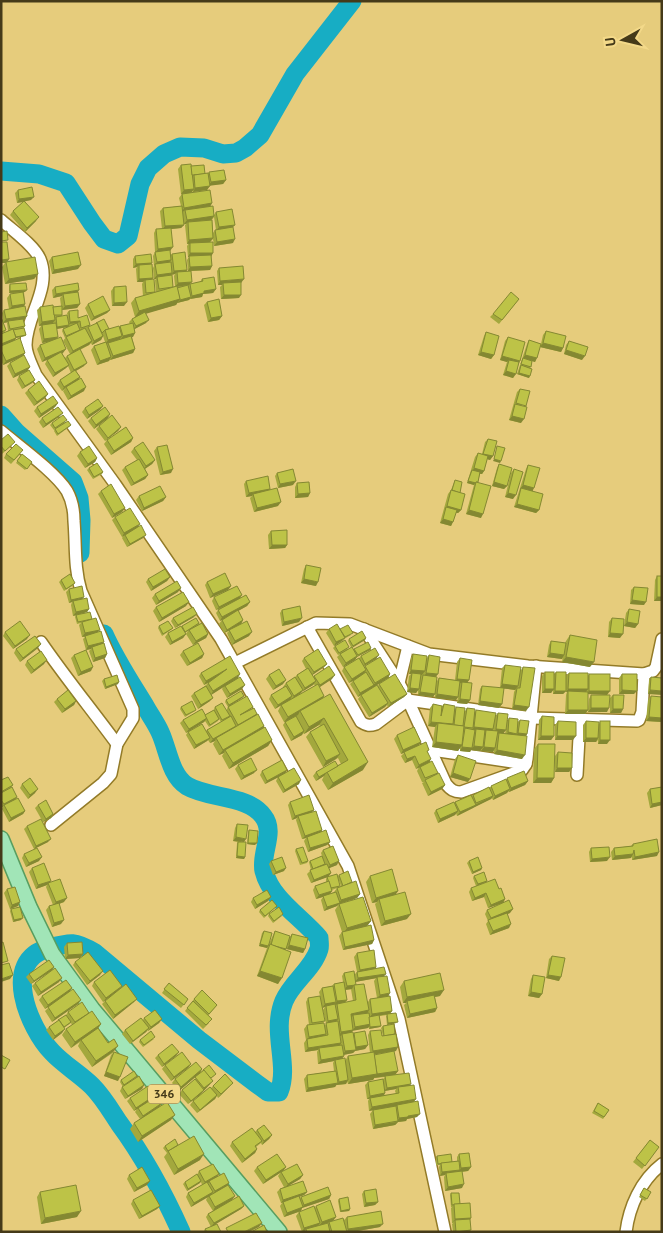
<svg xmlns="http://www.w3.org/2000/svg" width="663" height="1233" font-family="'PT Sans',sans-serif">
  <style>
    .lines { fill: none; stroke-linecap: round; stroke-linejoin: round }
    .river { stroke: #17adc4; stroke-width: 19 }
    .minor-casing { stroke: #937b28; stroke-width: 14 }
    .major-casing { stroke: #589e60; stroke-width: 18 }
    .minor { stroke: #fff; stroke-width: 11 }
    .major { stroke: #a1e5b7; stroke-width: 15 }
    .wall { fill: #a3a83d; fill-rule: evenodd }
    .shaded-wall { fill: #848832 }
    .building { fill: #bdc347; stroke: #848832 }
    .labels { text-anchor: middle; stroke-width: 4.5; stroke-linejoin: round; paint-order: stroke }
    .shield { fill: #f3d989; stroke: #796a3b; stroke-width: 1 }
    .shield-label { font-size: 12px; font-weight: bold; fill: #453a19 }
  </style>
  <rect width="100%" height="100%" fill="#e6cc7c"/>
  <g class="lines">
    <g class="river">
      <path d="M 1,171 L 39,174 L 66,183 L 92,223 L 104,239 L 118,244 L 128,236 L 140,184 L 148,168 L 164,154 L 180,147 L 204,148 L 223,154 L 236,153 L 245,148 L 260,135 L 295,74 L 352,1"/>
      <path d="M 1,415 L 17,433 L 73,482 L 79,498 L 81,520 L 80,553"/>
      <path d="M 104,634 C 115,659 131,683 145,706 C 150,715 156,723 160,732 C 168,749 170,775 187,786 C 209,799 248,795 263,816 C 276,832 260,853 264,871 C 271,899 300,916 319,938 C 319,941 320,946 319,949 C 313,969 292,982 284,1001 C 271,1032 290,1065 279,1092 L 268,1092 L 257,1084 L 199,1040 L 95,953 C 75,941 71,942 49,948 C 0,960 29,1028 52,1052 C 64,1065 80,1074 92,1086 C 103,1097 111,1111 119,1123 C 144,1157 164,1194 181,1232"/>
    </g>
    <g class="minor-casing">
      <g id="minor">
        <path d="M 1,220 C 12,230 34,245 40,259 C 52,288 26,316 26,345 C 26,355 32,365 36,375 L 115,484 L 221,639 L 348,866 L 399,1019 L 445,1232"/>
        <path d="M 1,431 C 20,447 55,472 67,491 C 72,500 74,511 74,521 C 76,545 74,568 81,591 L 133,709 L 133,718 L 117,744 L 111,774 L 103,783 L 51,825"/>
        <path d="M 307,627 L 361,722 C 367,726 370,726 376,724 L 408,700 L 446,784 C 451,790 454,792 461,792 L 522,770 L 526,764 L 527,759 L 536,666"/>
        <path d="M 364,629 L 399,683 L 408,700 L 532,718 L 637,721 L 639,720 L 642,712 L 644,674"/>
        <path d="M 41,642 C 65,677 92,710 117,744"/>
        <path d="M 235,663 L 316,623 L 350,624 L 429,654 L 528,666 L 644,674 L 653,671 L 656,667 L 662,639"/>
        <path d="M 399,683 L 408,646"/>
        <path d="M 432,750 L 526,764"/>
        <path d="M 577,775 L 580,719"/>
        <path d="M 626,1232 C 629,1207 641,1180 662,1164"/>
      </g>
    </g>
    <g class="major-casing">
      <path id="major" d="M 1,839 L 29,907 L 52,954 L 92,1009 L 279,1232"/>
    </g>
    <use href="#minor" class="minor"/>
    <use href="#major" class="major"/>
  </g>
  <g class="wall">
    <path d="M 181,165 L 191,166 L 205,174 L 208,173 L 209,172 L 226,180 L 223,184 L 210,185 L 207,190 L 193,192 L 193,191 L 191,193 L 212,203 L 210,206 L 214,215 L 216,212 L 235,225 L 233,227 L 233,243 L 214,246 L 213,239 L 210,242 L 212,266 L 210,270 L 191,271 L 190,284 L 200,282 L 202,279 L 216,289 L 213,293 L 203,294 L 202,297 L 190,299 L 189,300 L 177,303 L 176,305 L 146,313 L 146,323 L 134,329 L 135,333 L 132,337 L 135,349 L 133,353 L 110,360 L 110,359 L 109,361 L 97,365 L 91,350 L 94,346 L 105,342 L 103,336 L 101,340 L 92,345 L 91,343 L 89,345 L 80,350 L 84,366 L 76,371 L 80,377 L 78,380 L 84,391 L 68,400 L 63,391 L 65,389 L 62,391 L 57,384 L 60,380 L 71,373 L 68,366 L 66,368 L 53,377 L 45,364 L 47,360 L 51,358 L 42,362 L 37,349 L 40,345 L 49,342 L 42,343 L 39,329 L 42,325 L 44,325 L 39,326 L 37,310 L 40,307 L 53,307 L 61,306 L 60,298 L 62,296 L 53,298 L 52,290 L 55,287 L 78,292 L 80,304 L 77,308 L 62,310 L 62,316 L 68,320 L 67,313 L 69,311 L 90,325 L 89,327 L 109,329 L 119,328 L 120,326 L 130,324 L 129,322 L 132,319 L 138,316 L 135,317 L 131,303 L 135,298 L 143,296 L 142,284 L 143,282 L 137,282 L 136,269 L 137,267 L 133,268 L 133,259 L 135,256 L 150,264 L 153,278 L 151,280 L 155,292 L 156,292 L 155,280 L 156,279 L 154,279 L 153,268 L 154,266 L 153,256 L 155,252 L 154,233 L 156,229 L 162,229 L 160,211 L 163,208 L 181,206 L 179,198 L 182,194 L 184,194 L 181,194 L 178,169 ZM 183,214 L 184,224 L 186,224 L 185,225 L 187,244 L 189,243 L 187,246 L 188,257 L 189,257 L 187,260 L 188,271 L 186,271 L 187,270 L 172,254 L 170,256 L 170,251 L 171,229 L 181,228 L 184,225 ZM 214,217 L 216,230 L 215,230 L 213,233 L 212,220 ZM 175,274 L 174,276 L 175,286 L 173,287 L 171,275 ZM 67,327 L 63,329 L 62,331 L 65,338 L 66,337 L 63,341 L 70,354 L 67,356 L 65,358 L 62,354 L 63,353 L 57,338 L 57,329 Z"/>
    <path d="M 18,190 L 31,200 L 25,201 L 36,221 L 25,232 L 10,215 L 13,211 L 23,202 L 17,203 L 15,193 Z"/>
    <path d="M 7,242 L 7,262 L 38,274 L 34,279 L 5,284 L 2,267 L 5,263 Z"/>
    <path d="M 52,257 L 78,269 L 52,274 L 49,261 Z"/>
    <path d="M 219,268 L 239,298 L 221,299 L 220,287 L 222,285 L 218,285 L 217,271 Z"/>
    <path d="M 10,284 L 25,292 L 24,292 L 25,304 L 24,306 L 27,316 L 24,320 L 25,326 L 24,328 L 26,335 L 25,336 L 16,338 L 14,341 L 25,353 L 23,356 L 30,367 L 27,371 L 13,378 L 7,366 L 10,363 L 19,358 L 3,365 L 1,360 L 1,317 L 3,321 L 2,313 L 4,310 L 9,309 L 7,298 L 10,294 L 16,293 L 9,293 L 9,286 ZM 8,322 L 7,323 L 8,331 L 5,332 L 3,323 Z"/>
    <path d="M 114,287 L 124,306 L 112,306 L 111,291 Z"/>
    <path d="M 519,299 L 499,324 L 490,317 L 493,314 Z"/>
    <path d="M 207,302 L 222,316 L 219,320 L 208,322 L 204,305 Z"/>
    <path d="M 88,304 L 110,310 L 107,313 L 91,321 L 85,308 Z"/>
    <path d="M 546,331 L 563,348 L 561,352 L 540,347 L 535,362 L 532,361 L 530,368 L 529,378 L 517,374 L 527,344 L 529,340 L 541,344 L 543,335 Z"/>
    <path d="M 486,332 L 494,355 L 491,359 L 478,355 L 484,336 Z"/>
    <path d="M 508,337 L 520,361 L 513,378 L 503,375 L 507,362 L 500,360 L 505,341 Z"/>
    <path d="M 569,341 L 582,360 L 564,354 L 566,345 Z"/>
    <path d="M 19,376 L 35,380 L 32,383 L 22,389 L 17,380 Z"/>
    <path d="M 520,389 L 521,423 L 509,420 L 517,392 Z"/>
    <path d="M 28,390 L 48,394 L 45,398 L 34,406 L 25,393 Z"/>
    <path d="M 58,403 L 55,407 L 39,418 L 34,411 L 37,407 Z"/>
    <path d="M 103,406 L 87,419 L 82,412 L 85,408 Z"/>
    <path d="M 60,416 L 43,428 L 39,422 L 42,418 Z"/>
    <path d="M 91,418 L 108,418 L 94,429 L 88,421 Z"/>
    <path d="M 66,422 L 54,430 L 50,425 L 52,423 Z"/>
    <path d="M 71,425 L 69,427 L 57,436 L 54,431 L 55,429 Z"/>
    <path d="M 99,426 L 121,427 L 118,431 L 105,441 L 96,429 Z"/>
    <path d="M 133,438 L 131,442 L 111,455 L 104,444 L 107,440 Z"/>
    <path d="M 488,439 L 493,456 L 490,460 L 487,459 L 484,471 L 482,474 L 480,474 L 478,482 L 481,518 L 466,514 L 474,485 L 467,483 L 475,457 L 478,453 L 482,454 L 485,442 Z"/>
    <path d="M 1,440 L 12,445 L 2,454 L 1,453 Z"/>
    <path d="M 157,447 L 171,473 L 160,475 L 154,451 Z"/>
    <path d="M 134,448 L 155,460 L 152,464 L 145,469 L 148,475 L 145,479 L 131,486 L 122,470 L 125,467 L 137,460 L 131,452 Z"/>
    <path d="M 80,452 L 97,458 L 95,462 L 85,468 L 77,456 Z"/>
    <path d="M 6,454 L 20,454 L 11,464 L 4,458 Z"/>
    <path d="M 22,454 L 32,462 L 25,470 L 16,463 Z"/>
    <path d="M 499,464 L 507,486 L 504,489 L 492,486 L 497,468 Z"/>
    <path d="M 528,465 L 533,491 L 539,510 L 536,513 L 514,507 L 526,469 Z"/>
    <path d="M 89,468 L 103,472 L 102,474 L 93,479 L 87,470 Z"/>
    <path d="M 514,469 L 513,499 L 505,497 L 511,473 Z"/>
    <path d="M 277,473 L 293,485 L 278,488 L 275,476 Z"/>
    <path d="M 455,480 L 460,493 L 461,510 L 458,513 L 456,513 L 451,526 L 440,523 L 448,494 L 451,490 Z"/>
    <path d="M 246,481 L 270,489 L 269,490 L 278,506 L 254,512 L 250,498 L 252,496 L 246,497 L 244,484 Z"/>
    <path d="M 297,483 L 310,493 L 308,497 L 295,498 L 295,487 Z"/>
    <path d="M 101,491 L 125,508 L 122,512 L 112,518 L 98,494 Z"/>
    <path d="M 139,496 L 166,497 L 163,501 L 142,511 L 136,500 Z"/>
    <path d="M 115,517 L 138,527 L 143,538 L 127,547 L 122,538 L 124,535 L 122,537 L 112,520 Z"/>
    <path d="M 271,531 L 287,545 L 285,548 L 269,549 L 268,535 Z"/>
    <path d="M 306,565 L 316,586 L 301,583 L 304,569 Z"/>
    <path d="M 657,576 L 662,601 L 654,601 L 655,580 Z"/>
    <path d="M 170,577 L 167,581 L 151,591 L 146,582 L 148,579 Z"/>
    <path d="M 61,580 L 74,585 L 64,591 L 59,582 Z"/>
    <path d="M 207,582 L 231,586 L 228,590 L 210,598 L 205,585 Z"/>
    <path d="M 634,587 L 644,605 L 630,604 L 631,590 Z"/>
    <path d="M 69,589 L 89,609 L 87,612 L 73,616 L 71,605 L 72,602 L 69,603 L 66,592 Z"/>
    <path d="M 178,592 L 156,605 L 152,598 L 155,594 Z"/>
    <path d="M 214,597 L 240,597 L 250,602 L 247,606 L 238,611 L 243,620 L 241,624 L 249,636 L 232,645 L 227,633 L 229,631 L 224,633 L 219,624 L 222,620 L 229,615 L 220,621 L 216,613 L 219,609 L 216,610 L 212,601 Z"/>
    <path d="M 186,606 L 159,622 L 153,611 L 156,607 Z"/>
    <path d="M 629,609 L 638,624 L 635,628 L 624,626 L 626,613 Z"/>
    <path d="M 282,610 L 299,622 L 282,626 L 280,613 Z"/>
    <path d="M 76,615 L 92,619 L 107,654 L 105,658 L 93,662 L 89,651 L 91,649 L 86,650 L 91,671 L 78,676 L 71,658 L 74,655 L 86,650 L 83,639 L 85,637 L 82,637 L 79,625 L 81,623 L 77,624 L 75,617 Z"/>
    <path d="M 194,617 L 175,628 L 171,621 L 173,618 Z"/>
    <path d="M 612,618 L 620,638 L 608,637 L 609,622 Z"/>
    <path d="M 199,623 L 208,634 L 206,638 L 193,645 L 186,634 L 188,631 L 185,633 L 186,634 L 183,638 L 170,645 L 165,637 L 168,633 L 181,627 Z"/>
    <path d="M 159,626 L 173,628 L 171,630 L 162,636 L 158,628 Z"/>
    <path d="M 329,629 L 340,630 L 351,635 L 344,639 L 342,641 L 334,646 L 326,633 Z"/>
    <path d="M 5,632 L 27,639 L 13,649 L 3,636 Z"/>
    <path d="M 570,635 L 590,667 L 562,662 L 563,656 L 562,659 L 547,657 L 549,645 L 551,641 L 565,643 L 566,641 Z"/>
    <path d="M 366,638 L 365,640 L 352,647 L 354,650 L 370,650 L 357,657 L 355,660 L 343,667 L 337,657 L 340,654 L 338,655 L 333,648 L 335,646 L 349,649 L 351,647 L 348,641 L 349,639 Z"/>
    <path d="M 38,648 L 20,662 L 14,653 L 16,649 Z"/>
    <path d="M 183,651 L 204,654 L 202,658 L 187,666 L 180,655 Z"/>
    <path d="M 413,654 L 426,659 L 429,655 L 437,681 L 439,678 L 455,680 L 457,662 L 460,658 L 469,680 L 467,683 L 470,700 L 467,704 L 457,703 L 458,697 L 456,700 L 435,698 L 435,694 L 433,697 L 418,695 L 418,690 L 416,693 L 407,692 L 409,676 L 411,674 L 409,674 L 411,658 Z"/>
    <path d="M 361,656 L 376,659 L 364,666 L 364,667 L 365,666 L 390,674 L 388,678 L 358,697 L 350,684 L 353,681 L 349,683 L 342,671 L 344,667 L 359,658 Z"/>
    <path d="M 304,658 L 327,664 L 324,667 L 312,675 L 313,677 L 314,676 L 332,679 L 319,687 L 324,696 L 323,698 L 363,770 L 328,790 L 322,780 L 324,776 L 316,781 L 313,776 L 316,772 L 341,764 L 338,758 L 336,759 L 323,767 L 306,737 L 310,732 L 320,726 L 319,725 L 304,734 L 303,733 L 302,735 L 291,741 L 283,725 L 285,722 L 284,722 L 278,711 L 281,705 L 275,709 L 269,699 L 271,695 L 284,688 L 283,687 L 286,683 L 294,678 L 297,675 L 306,669 L 302,661 ZM 314,684 L 315,686 L 292,699 L 301,693 L 302,691 L 313,685 Z"/>
    <path d="M 27,661 L 44,664 L 31,674 L 25,665 Z"/>
    <path d="M 505,665 L 521,670 L 523,667 L 526,711 L 512,709 L 514,692 L 515,690 L 500,688 L 502,668 Z"/>
    <path d="M 545,672 L 554,675 L 556,672 L 566,676 L 569,673 L 588,676 L 589,674 L 610,674 L 588,694 L 588,710 L 585,714 L 565,714 L 566,695 L 567,692 L 566,692 L 566,691 L 563,694 L 553,694 L 553,690 L 551,693 L 542,693 L 542,676 Z"/>
    <path d="M 201,673 L 238,678 L 242,689 L 227,698 L 222,689 L 224,686 L 211,695 L 210,701 L 198,709 L 191,696 L 194,693 L 205,686 L 208,683 L 204,685 L 199,676 Z"/>
    <path d="M 622,674 L 634,694 L 619,694 L 619,678 Z"/>
    <path d="M 269,675 L 283,684 L 273,690 L 266,679 Z"/>
    <path d="M 651,677 L 662,678 L 648,694 L 649,680 Z"/>
    <path d="M 104,679 L 118,684 L 105,689 L 102,681 Z"/>
    <path d="M 379,684 L 407,694 L 404,697 L 388,707 L 387,705 L 385,707 L 369,717 L 358,699 L 361,695 L 378,686 Z"/>
    <path d="M 482,686 L 502,704 L 499,708 L 478,705 L 480,689 Z"/>
    <path d="M 591,695 L 607,712 L 588,712 L 589,699 Z"/>
    <path d="M 613,695 L 623,709 L 621,713 L 610,713 L 610,698 Z"/>
    <path d="M 651,696 L 662,722 L 646,721 L 648,700 Z"/>
    <path d="M 242,698 L 228,707 L 225,702 L 226,700 Z"/>
    <path d="M 57,699 L 76,701 L 74,705 L 62,713 L 54,702 Z"/>
    <path d="M 433,704 L 442,706 L 444,704 L 455,710 L 456,707 L 465,711 L 467,708 L 475,712 L 476,710 L 495,716 L 498,713 L 507,722 L 509,718 L 518,722 L 520,720 L 527,734 L 526,736 L 522,759 L 494,754 L 494,750 L 493,752 L 481,751 L 482,749 L 480,751 L 471,750 L 470,752 L 460,751 L 460,747 L 458,751 L 432,747 L 435,727 L 428,726 L 430,708 ZM 507,724 L 505,734 L 503,734 Z"/>
    <path d="M 181,707 L 195,711 L 185,717 L 180,709 Z"/>
    <path d="M 215,707 L 226,711 L 228,707 L 251,709 L 264,726 L 262,729 L 272,740 L 268,746 L 229,769 L 222,756 L 224,753 L 219,755 L 213,744 L 215,741 L 210,743 L 208,740 L 207,741 L 194,749 L 186,735 L 188,732 L 206,731 L 207,730 L 221,722 L 219,719 L 218,721 L 209,727 L 205,721 L 204,722 L 186,733 L 180,723 L 183,720 L 205,715 L 214,710 L 214,709 Z"/>
    <path d="M 542,716 L 554,736 L 551,740 L 538,740 L 539,720 Z"/>
    <path d="M 558,721 L 573,740 L 555,740 L 555,725 Z"/>
    <path d="M 586,721 L 599,724 L 600,721 L 607,744 L 598,744 L 598,740 L 596,742 L 583,742 L 583,725 Z"/>
    <path d="M 397,735 L 421,742 L 419,745 L 428,752 L 429,763 L 438,773 L 437,774 L 445,785 L 442,789 L 428,796 L 422,783 L 424,782 L 422,782 L 417,771 L 419,767 L 416,769 L 412,760 L 405,763 L 401,756 L 404,753 L 401,754 L 394,739 Z"/>
    <path d="M 538,744 L 554,778 L 551,783 L 533,783 L 534,749 Z"/>
    <path d="M 558,752 L 572,768 L 569,772 L 555,772 L 555,756 Z"/>
    <path d="M 458,755 L 468,782 L 450,777 L 455,759 Z"/>
    <path d="M 238,765 L 254,773 L 241,780 L 235,769 Z"/>
    <path d="M 262,771 L 299,784 L 283,793 L 276,781 L 278,777 L 265,784 L 260,775 Z"/>
    <path d="M 507,778 L 528,781 L 525,785 L 509,792 L 508,791 L 507,793 L 493,800 L 492,798 L 491,799 L 474,807 L 473,808 L 457,816 L 456,813 L 455,815 L 438,823 L 434,813 L 436,810 L 455,804 L 455,802 L 472,796 L 473,795 L 506,780 Z"/>
    <path d="M 1,780 L 13,785 L 11,788 L 15,800 L 25,811 L 23,814 L 9,822 L 2,809 L 3,807 L 1,808 Z"/>
    <path d="M 22,784 L 35,793 L 28,799 L 20,788 Z"/>
    <path d="M 650,789 L 662,805 L 650,808 L 647,793 Z"/>
    <path d="M 290,802 L 314,810 L 312,812 L 322,830 L 320,832 L 330,842 L 327,845 L 308,852 L 304,841 L 306,838 L 302,839 L 296,820 L 297,818 L 292,820 L 288,805 Z"/>
    <path d="M 38,805 L 53,814 L 51,818 L 43,822 L 35,808 Z"/>
    <path d="M 237,824 L 245,857 L 244,859 L 236,858 L 237,843 L 238,842 L 233,841 L 235,828 Z"/>
    <path d="M 27,826 L 48,842 L 34,849 L 24,829 Z"/>
    <path d="M 249,830 L 255,845 L 247,844 L 248,832 Z"/>
    <path d="M 633,844 L 657,856 L 632,860 L 632,856 L 631,858 L 612,860 L 611,852 L 614,848 L 631,846 Z"/>
    <path d="M 591,848 L 607,861 L 590,862 L 589,852 Z"/>
    <path d="M 296,849 L 308,861 L 307,863 L 300,865 L 295,851 Z"/>
    <path d="M 323,850 L 337,865 L 329,868 L 331,873 L 328,877 L 337,877 L 339,875 L 352,882 L 360,894 L 357,898 L 339,904 L 337,906 L 324,911 L 321,900 L 323,897 L 316,899 L 313,890 L 315,886 L 326,882 L 326,879 L 327,877 L 311,883 L 307,874 L 311,870 L 309,862 L 310,861 L 322,856 L 321,853 ZM 338,878 L 341,886 L 339,887 ZM 337,888 L 334,892 L 330,894 L 332,891 L 332,890 Z"/>
    <path d="M 24,854 L 39,861 L 26,867 L 22,858 Z"/>
    <path d="M 271,861 L 284,871 L 273,875 L 269,864 Z"/>
    <path d="M 469,861 L 482,868 L 481,870 L 472,874 L 467,863 Z"/>
    <path d="M 32,868 L 49,883 L 64,902 L 59,904 L 61,924 L 52,927 L 46,910 L 49,906 L 53,905 L 46,887 L 47,885 L 36,889 L 29,872 Z"/>
    <path d="M 370,876 L 396,894 L 407,919 L 381,926 L 375,904 L 377,902 L 372,903 L 366,882 Z"/>
    <path d="M 474,876 L 487,881 L 486,882 L 476,886 L 473,878 Z"/>
    <path d="M 471,888 L 499,889 L 505,899 L 503,903 L 488,908 L 484,897 L 472,901 L 469,892 Z"/>
    <path d="M 7,889 L 18,906 L 10,909 L 4,893 Z"/>
    <path d="M 271,897 L 268,901 L 255,909 L 251,902 L 253,898 Z"/>
    <path d="M 339,904 L 371,921 L 367,926 L 374,940 L 372,944 L 343,950 L 339,936 L 342,932 L 335,910 Z"/>
    <path d="M 277,906 L 264,918 L 259,912 L 260,910 Z"/>
    <path d="M 11,909 L 21,920 L 13,922 L 10,911 Z"/>
    <path d="M 487,910 L 510,913 L 507,914 L 509,928 L 490,935 L 486,924 L 488,921 L 485,914 Z"/>
    <path d="M 269,914 L 282,916 L 273,923 L 268,916 Z"/>
    <path d="M 264,931 L 269,944 L 273,935 L 275,931 L 290,937 L 292,934 L 305,949 L 303,953 L 286,949 L 278,984 L 257,976 L 267,948 L 259,946 L 262,933 Z"/>
    <path d="M 67,943 L 83,954 L 80,958 L 65,959 L 64,947 Z"/>
    <path d="M 357,953 L 375,969 L 386,974 L 384,976 L 392,1011 L 390,1014 L 396,1023 L 387,1025 L 386,1016 L 387,1015 L 380,1016 L 380,1027 L 369,1029 L 369,1027 L 368,1028 L 353,1030 L 352,1032 L 353,1035 L 354,1033 L 368,1045 L 365,1049 L 355,1051 L 353,1053 L 343,1055 L 344,1056 L 342,1058 L 345,1061 L 348,1056 L 370,1053 L 368,1035 L 370,1031 L 383,1036 L 381,1028 L 383,1026 L 396,1051 L 374,1054 L 398,1071 L 395,1075 L 410,1085 L 416,1099 L 414,1101 L 417,1117 L 407,1119 L 406,1121 L 398,1122 L 395,1125 L 373,1129 L 370,1114 L 373,1110 L 369,1111 L 368,1101 L 369,1099 L 367,1099 L 365,1085 L 368,1082 L 383,1079 L 385,1077 L 374,1078 L 373,1080 L 348,1084 L 347,1081 L 346,1084 L 336,1085 L 335,1087 L 306,1092 L 304,1079 L 307,1075 L 334,1071 L 333,1063 L 334,1061 L 318,1064 L 317,1052 L 318,1050 L 305,1052 L 304,1043 L 306,1040 L 304,1029 L 307,1025 L 309,1025 L 306,1002 L 308,998 L 320,996 L 319,992 L 322,988 L 332,986 L 334,984 L 343,982 L 342,976 L 344,973 L 354,975 L 357,972 L 354,957 ZM 376,978 L 374,981 L 377,998 L 370,999 L 368,1002 L 355,985 L 355,982 ZM 351,989 L 353,1001 L 345,1003 L 347,1000 L 345,990 L 352,989 ZM 325,1007 L 323,1010 L 326,1024 L 324,1026 L 322,1008 ZM 396,1089 L 395,1091 L 396,1094 L 384,1095 L 385,1093 L 385,1091 Z"/>
    <path d="M 552,956 L 559,981 L 546,978 L 549,959 Z"/>
    <path d="M 75,962 L 100,975 L 87,985 L 73,965 Z"/>
    <path d="M 54,967 L 51,971 L 31,984 L 26,977 L 29,974 Z"/>
    <path d="M 533,975 L 542,994 L 539,998 L 528,996 L 531,979 Z"/>
    <path d="M 404,981 L 440,996 L 435,997 L 437,1008 L 435,1012 L 407,1018 L 404,1005 L 406,1003 L 403,1003 L 400,987 Z"/>
    <path d="M 59,982 L 38,996 L 32,986 L 35,983 Z"/>
    <path d="M 94,982 L 119,989 L 134,1002 L 113,1019 L 102,1004 L 105,1001 L 116,992 L 103,1002 L 92,986 Z"/>
    <path d="M 169,983 L 188,999 L 181,1008 L 162,993 Z"/>
    <path d="M 72,988 L 69,992 L 81,1000 L 78,1004 L 52,1022 L 45,1011 L 50,1006 L 45,1009 L 39,1000 L 42,996 Z"/>
    <path d="M 194,999 L 217,1005 L 208,1016 L 209,1023 L 203,1029 L 185,1011 Z"/>
    <path d="M 68,1012 L 89,1013 L 101,1024 L 98,1028 L 114,1052 L 118,1081 L 104,1076 L 111,1055 L 114,1052 L 92,1067 L 78,1046 L 80,1042 L 71,1048 L 62,1035 L 66,1029 L 72,1025 L 71,1023 L 64,1028 L 62,1033 L 53,1040 L 46,1030 L 49,1027 L 66,1015 Z"/>
    <path d="M 144,1018 L 162,1019 L 159,1023 L 148,1031 L 148,1030 L 146,1032 L 130,1044 L 122,1034 L 125,1030 L 143,1020 Z"/>
    <path d="M 154,1039 L 143,1047 L 139,1042 L 140,1040 Z"/>
    <path d="M 179,1052 L 176,1056 L 162,1067 L 155,1058 L 158,1055 Z"/>
    <path d="M 191,1064 L 188,1068 L 171,1081 L 162,1069 L 165,1065 Z"/>
    <path d="M 202,1069 L 200,1073 L 179,1091 L 172,1083 L 175,1079 Z"/>
    <path d="M 203,1070 L 214,1076 L 211,1078 L 210,1084 L 203,1090 L 201,1094 L 188,1104 L 179,1094 L 182,1090 L 193,1081 Z"/>
    <path d="M 137,1076 L 136,1078 L 123,1087 L 120,1082 L 121,1080 Z"/>
    <path d="M 144,1085 L 142,1089 L 125,1099 L 120,1091 L 122,1087 Z"/>
    <path d="M 213,1086 L 230,1086 L 218,1098 L 217,1096 L 215,1099 L 197,1113 L 190,1105 L 193,1101 L 211,1088 Z"/>
    <path d="M 154,1096 L 152,1099 L 162,1103 L 160,1107 L 171,1120 L 138,1142 L 130,1129 L 134,1123 L 140,1119 L 135,1112 L 137,1109 L 134,1111 L 127,1101 L 130,1098 Z"/>
    <path d="M 598,1103 L 609,1110 L 603,1119 L 592,1113 Z"/>
    <path d="M 257,1130 L 272,1135 L 269,1139 L 262,1145 L 261,1143 L 256,1147 L 257,1149 L 255,1153 L 242,1163 L 230,1146 L 232,1142 L 255,1132 Z"/>
    <path d="M 650,1140 L 659,1147 L 642,1169 L 633,1162 Z"/>
    <path d="M 178,1145 L 200,1160 L 174,1175 L 164,1157 L 167,1153 L 163,1148 L 165,1146 Z"/>
    <path d="M 459,1154 L 471,1167 L 468,1171 L 462,1172 L 462,1188 L 445,1191 L 444,1177 L 445,1175 L 440,1176 L 439,1167 L 440,1165 L 436,1165 L 436,1157 L 437,1156 L 452,1162 L 457,1161 L 457,1157 Z"/>
    <path d="M 257,1167 L 286,1167 L 283,1171 L 263,1184 L 254,1171 Z"/>
    <path d="M 199,1171 L 217,1177 L 227,1185 L 232,1200 L 244,1206 L 241,1209 L 215,1224 L 221,1232 L 204,1232 L 204,1231 L 205,1229 L 211,1227 L 206,1217 L 208,1214 L 213,1211 L 206,1200 L 208,1196 L 191,1207 L 186,1197 L 188,1193 L 202,1185 L 201,1182 L 187,1191 L 183,1184 L 185,1182 L 197,1175 Z"/>
    <path d="M 281,1172 L 303,1175 L 300,1179 L 289,1185 L 307,1192 L 304,1195 L 299,1197 L 300,1198 L 301,1197 L 331,1195 L 329,1199 L 302,1208 L 301,1211 L 284,1217 L 280,1206 L 282,1203 L 281,1203 L 277,1192 L 280,1189 L 284,1187 L 278,1176 Z"/>
    <path d="M 129,1175 L 147,1185 L 134,1192 L 127,1179 Z"/>
    <path d="M 644,1188 L 651,1192 L 645,1201 L 639,1197 Z"/>
    <path d="M 364,1191 L 378,1202 L 375,1205 L 364,1207 L 362,1194 Z"/>
    <path d="M 40,1192 L 77,1217 L 41,1224 L 37,1197 Z"/>
    <path d="M 451,1193 L 471,1218 L 470,1219 L 470,1232 L 453,1232 L 452,1224 L 453,1223 L 452,1223 L 451,1208 L 452,1207 L 451,1207 L 450,1195 Z"/>
    <path d="M 339,1199 L 350,1209 L 349,1211 L 340,1212 L 338,1201 Z"/>
    <path d="M 133,1200 L 160,1206 L 157,1209 L 139,1219 L 131,1204 Z"/>
    <path d="M 316,1206 L 333,1221 L 319,1226 L 319,1225 L 318,1226 L 328,1224 L 329,1222 L 344,1220 L 347,1217 L 380,1227 L 352,1232 L 302,1232 L 296,1216 L 299,1212 L 315,1208 Z"/>
  </g>
  <g class="shaded-wall">
    <path d="M 226,180 L 223,184 L 208,186 L 211,182 Z"/>
    <path d="M 210,186 L 207,190 L 193,192 L 195,188 Z"/>
    <path d="M 194,189 L 191,193 L 181,194 L 184,190 Z"/>
    <path d="M 34,197 L 31,200 L 17,203 L 19,199 Z"/>
    <path d="M 212,203 L 210,207 L 185,210 L 184,211 L 182,212 L 184,208 Z"/>
    <path d="M 214,216 L 211,220 L 188,222 L 186,224 L 184,224 L 187,220 Z"/>
    <path d="M 39,217 L 36,221 L 25,232 L 27,228 Z"/>
    <path d="M 184,225 L 181,228 L 162,230 L 165,226 Z"/>
    <path d="M 235,225 L 232,228 L 216,231 L 219,227 Z"/>
    <path d="M 213,238 L 210,242 L 187,244 L 189,240 Z"/>
    <path d="M 235,239 L 233,243 L 214,246 L 217,242 Z"/>
    <path d="M 173,247 L 170,251 L 155,253 L 158,249 Z"/>
    <path d="M 190,253 L 213,253 L 211,257 L 188,257 Z"/>
    <path d="M 9,259 L 7,263 L 1,263 L 1,260 Z"/>
    <path d="M 171,260 L 168,264 L 155,264 L 154,266 L 157,262 Z"/>
    <path d="M 152,263 L 149,266 L 139,265 L 137,267 L 133,268 L 136,264 Z"/>
    <path d="M 81,265 L 78,269 L 52,274 L 54,270 Z"/>
    <path d="M 212,266 L 210,270 L 188,271 L 190,267 Z"/>
    <path d="M 187,270 L 184,274 L 177,272 L 175,274 L 171,275 L 174,271 Z"/>
    <path d="M 172,273 L 170,277 L 157,277 L 156,279 L 154,279 L 157,275 Z"/>
    <path d="M 38,274 L 34,279 L 5,284 L 9,279 Z"/>
    <path d="M 153,278 L 150,282 L 145,280 L 143,282 L 137,282 L 139,279 Z"/>
    <path d="M 244,279 L 241,283 L 223,283 L 222,285 L 218,285 L 220,281 Z"/>
    <path d="M 192,282 L 189,285 L 175,287 L 178,283 Z"/>
    <path d="M 216,289 L 213,293 L 203,294 L 202,297 L 190,299 L 192,296 L 204,291 Z"/>
    <path d="M 27,290 L 25,292 L 9,293 L 10,291 Z"/>
    <path d="M 79,290 L 77,294 L 63,294 L 62,296 L 53,298 L 56,294 Z"/>
    <path d="M 224,295 L 241,295 L 239,298 L 221,299 Z"/>
    <path d="M 191,297 L 189,300 L 177,303 L 180,300 Z"/>
    <path d="M 180,299 L 176,305 L 135,317 L 139,311 Z"/>
    <path d="M 127,302 L 124,306 L 112,306 L 114,303 Z"/>
    <path d="M 25,304 L 23,308 L 9,310 L 12,306 Z"/>
    <path d="M 80,304 L 77,308 L 62,310 L 65,306 Z"/>
    <path d="M 110,310 L 107,313 L 91,321 L 94,317 Z"/>
    <path d="M 27,316 L 24,320 L 3,323 L 6,319 Z"/>
    <path d="M 222,316 L 219,320 L 208,322 L 211,318 Z"/>
    <path d="M 55,320 L 52,324 L 39,326 L 42,322 Z"/>
    <path d="M 149,320 L 146,323 L 133,330 L 136,326 Z"/>
    <path d="M 80,321 L 78,323 L 69,324 L 70,322 Z"/>
    <path d="M 69,325 L 68,327 L 56,329 L 57,327 Z"/>
    <path d="M 135,333 L 133,337 L 120,340 L 123,336 Z"/>
    <path d="M 26,335 L 25,336 L 16,338 L 14,341 L 1,346 L 1,344 L 15,337 Z"/>
    <path d="M 103,336 L 101,340 L 92,345 L 94,341 Z"/>
    <path d="M 122,336 L 119,340 L 105,344 L 108,340 Z"/>
    <path d="M 58,337 L 56,340 L 42,343 L 44,339 Z"/>
    <path d="M 92,341 L 89,345 L 70,354 L 73,351 Z"/>
    <path d="M 543,343 L 563,348 L 561,352 L 540,347 Z"/>
    <path d="M 66,349 L 63,353 L 42,362 L 45,358 Z"/>
    <path d="M 135,349 L 133,353 L 110,360 L 113,356 Z"/>
    <path d="M 566,350 L 585,356 L 582,360 L 564,354 Z"/>
    <path d="M 481,352 L 494,355 L 491,359 L 478,355 Z"/>
    <path d="M 25,353 L 23,356 L 3,365 L 6,361 Z"/>
    <path d="M 525,355 L 537,358 L 535,362 L 523,358 Z"/>
    <path d="M 502,356 L 520,361 L 517,365 L 509,360 L 507,362 L 500,360 Z"/>
    <path d="M 111,357 L 109,361 L 97,365 L 100,361 Z"/>
    <path d="M 87,363 L 84,366 L 72,373 L 74,370 Z"/>
    <path d="M 69,365 L 66,368 L 53,377 L 55,373 Z"/>
    <path d="M 30,367 L 27,371 L 13,378 L 15,374 Z"/>
    <path d="M 506,371 L 516,374 L 513,378 L 503,375 Z"/>
    <path d="M 519,373 L 530,376 L 529,378 L 517,374 Z"/>
    <path d="M 80,377 L 77,381 L 66,387 L 62,391 L 64,387 Z"/>
    <path d="M 35,380 L 32,383 L 22,389 L 25,386 Z"/>
    <path d="M 86,387 L 84,391 L 68,400 L 71,396 Z"/>
    <path d="M 48,394 L 45,398 L 34,406 L 37,402 Z"/>
    <path d="M 58,403 L 55,407 L 39,418 L 41,414 Z"/>
    <path d="M 103,406 L 100,410 L 87,419 L 89,415 Z"/>
    <path d="M 63,413 L 60,416 L 43,428 L 46,424 Z"/>
    <path d="M 110,414 L 108,418 L 94,429 L 96,425 Z"/>
    <path d="M 512,416 L 524,419 L 521,423 L 509,420 Z"/>
    <path d="M 121,427 L 118,431 L 105,441 L 108,438 Z"/>
    <path d="M 133,438 L 131,442 L 111,455 L 114,451 Z"/>
    <path d="M 483,454 L 493,456 L 490,460 L 481,457 Z"/>
    <path d="M 97,458 L 95,462 L 85,468 L 88,464 Z"/>
    <path d="M 494,459 L 501,461 L 500,463 L 493,461 Z"/>
    <path d="M 155,460 L 152,464 L 143,470 L 146,466 Z"/>
    <path d="M 474,468 L 484,471 L 482,474 L 472,472 Z"/>
    <path d="M 173,469 L 171,473 L 160,475 L 163,472 Z"/>
    <path d="M 148,475 L 145,479 L 131,486 L 134,483 Z"/>
    <path d="M 296,481 L 293,485 L 278,488 L 280,484 Z"/>
    <path d="M 468,481 L 475,483 L 474,485 L 467,483 Z"/>
    <path d="M 494,482 L 507,486 L 504,489 L 492,486 Z"/>
    <path d="M 523,485 L 534,488 L 532,492 L 520,489 Z"/>
    <path d="M 270,489 L 268,492 L 253,494 L 252,496 L 246,497 L 249,493 Z"/>
    <path d="M 310,493 L 308,497 L 295,498 L 298,494 Z"/>
    <path d="M 508,493 L 516,495 L 513,499 L 505,497 Z"/>
    <path d="M 166,497 L 163,501 L 142,511 L 144,508 Z"/>
    <path d="M 281,502 L 278,506 L 254,512 L 257,508 Z"/>
    <path d="M 517,504 L 539,510 L 536,513 L 514,507 Z"/>
    <path d="M 447,506 L 461,510 L 458,513 L 445,510 L 446,507 L 444,510 Z"/>
    <path d="M 125,508 L 122,512 L 112,518 L 114,514 Z"/>
    <path d="M 469,510 L 483,514 L 481,518 L 466,514 Z"/>
    <path d="M 443,519 L 453,522 L 451,526 L 440,523 Z"/>
    <path d="M 140,524 L 137,528 L 122,537 L 124,533 Z"/>
    <path d="M 146,535 L 143,538 L 127,547 L 130,544 Z"/>
    <path d="M 272,545 L 287,545 L 285,548 L 269,549 Z"/>
    <path d="M 170,577 L 167,581 L 151,591 L 153,587 Z"/>
    <path d="M 304,579 L 318,582 L 316,586 L 301,583 Z"/>
    <path d="M 231,586 L 228,590 L 210,598 L 213,594 Z"/>
    <path d="M 181,588 L 178,592 L 156,605 L 159,601 Z"/>
    <path d="M 242,595 L 239,599 L 216,610 L 219,607 Z"/>
    <path d="M 84,597 L 81,601 L 73,601 L 72,602 L 69,603 L 71,600 Z"/>
    <path d="M 657,597 L 662,597 L 662,601 L 654,601 Z"/>
    <path d="M 632,600 L 646,602 L 644,605 L 630,604 Z"/>
    <path d="M 189,602 L 186,606 L 159,622 L 162,618 Z"/>
    <path d="M 250,602 L 247,606 L 220,621 L 222,617 Z"/>
    <path d="M 89,609 L 87,612 L 73,616 L 76,612 Z"/>
    <path d="M 197,614 L 194,617 L 175,628 L 178,625 Z"/>
    <path d="M 302,618 L 299,622 L 282,626 L 284,622 Z"/>
    <path d="M 243,620 L 241,624 L 224,633 L 227,630 Z"/>
    <path d="M 627,622 L 638,624 L 635,628 L 624,626 Z"/>
    <path d="M 100,630 L 97,633 L 82,637 L 85,633 Z"/>
    <path d="M 252,632 L 249,636 L 232,645 L 235,641 Z"/>
    <path d="M 610,633 L 623,634 L 620,638 L 608,637 Z"/>
    <path d="M 186,634 L 183,638 L 170,645 L 172,642 Z"/>
    <path d="M 208,634 L 206,638 L 193,645 L 196,641 Z"/>
    <path d="M 30,635 L 27,639 L 13,649 L 15,646 Z"/>
    <path d="M 345,638 L 342,641 L 334,646 L 336,642 Z"/>
    <path d="M 366,638 L 365,640 L 352,648 L 353,646 Z"/>
    <path d="M 104,642 L 101,646 L 92,647 L 91,649 L 86,650 L 88,646 Z"/>
    <path d="M 41,644 L 38,648 L 20,662 L 23,658 Z"/>
    <path d="M 371,648 L 370,650 L 357,657 L 355,660 L 343,667 L 346,663 Z"/>
    <path d="M 550,653 L 564,655 L 562,659 L 547,657 Z"/>
    <path d="M 107,654 L 105,658 L 93,662 L 95,658 Z"/>
    <path d="M 204,654 L 202,658 L 187,666 L 190,663 Z"/>
    <path d="M 379,655 L 376,659 L 362,667 L 365,664 Z"/>
    <path d="M 566,657 L 594,662 L 590,667 L 562,662 Z"/>
    <path d="M 47,660 L 44,664 L 31,674 L 34,670 Z"/>
    <path d="M 327,664 L 324,667 L 311,676 L 314,672 Z"/>
    <path d="M 93,667 L 91,671 L 78,676 L 81,672 Z"/>
    <path d="M 227,669 L 224,673 L 204,685 L 206,681 Z"/>
    <path d="M 366,670 L 364,674 L 349,683 L 352,679 Z"/>
    <path d="M 411,670 L 425,671 L 422,675 L 412,674 L 412,673 L 411,674 L 409,674 Z"/>
    <path d="M 426,673 L 438,674 L 435,678 L 424,677 Z"/>
    <path d="M 240,674 L 238,678 L 211,695 L 213,691 Z"/>
    <path d="M 390,674 L 388,678 L 358,697 L 360,693 Z"/>
    <path d="M 335,675 L 332,679 L 317,689 L 320,685 Z"/>
    <path d="M 457,679 L 469,680 L 466,684 L 454,682 Z"/>
    <path d="M 286,680 L 283,684 L 273,690 L 276,686 Z"/>
    <path d="M 316,681 L 313,685 L 302,692 L 305,688 Z"/>
    <path d="M 119,682 L 118,684 L 105,689 L 106,687 Z"/>
    <path d="M 502,684 L 518,686 L 515,690 L 500,688 Z"/>
    <path d="M 245,685 L 242,689 L 227,698 L 230,694 Z"/>
    <path d="M 410,688 L 419,689 L 416,693 L 407,692 Z"/>
    <path d="M 545,689 L 554,689 L 551,693 L 542,693 Z"/>
    <path d="M 568,689 L 588,689 L 585,693 L 566,692 Z"/>
    <path d="M 303,690 L 301,693 L 292,699 L 294,696 Z"/>
    <path d="M 622,690 L 637,691 L 634,694 L 619,694 Z"/>
    <path d="M 650,690 L 662,691 L 662,695 L 648,694 Z"/>
    <path d="M 555,691 L 566,691 L 563,694 L 553,694 Z"/>
    <path d="M 589,691 L 610,691 L 607,695 L 586,694 Z"/>
    <path d="M 420,692 L 435,694 L 433,697 L 418,695 Z"/>
    <path d="M 407,694 L 404,697 L 388,707 L 391,703 Z"/>
    <path d="M 437,694 L 458,697 L 456,700 L 435,698 Z"/>
    <path d="M 244,696 L 242,698 L 228,707 L 229,705 Z"/>
    <path d="M 292,696 L 290,700 L 275,709 L 278,705 Z"/>
    <path d="M 324,696 L 320,702 L 300,711 L 298,715 L 284,722 L 288,717 Z"/>
    <path d="M 213,698 L 210,701 L 198,709 L 201,705 Z"/>
    <path d="M 460,699 L 470,700 L 467,704 L 457,703 Z"/>
    <path d="M 76,701 L 74,705 L 62,713 L 65,709 Z"/>
    <path d="M 480,701 L 502,704 L 499,708 L 478,705 Z"/>
    <path d="M 388,703 L 385,707 L 369,717 L 372,713 Z"/>
    <path d="M 514,705 L 529,707 L 526,711 L 512,709 Z"/>
    <path d="M 591,708 L 609,708 L 607,712 L 588,712 Z"/>
    <path d="M 613,709 L 623,709 L 621,713 L 610,713 Z"/>
    <path d="M 568,710 L 588,710 L 585,714 L 565,714 Z"/>
    <path d="M 649,717 L 662,718 L 662,722 L 646,721 Z"/>
    <path d="M 207,718 L 204,722 L 186,733 L 189,729 Z"/>
    <path d="M 324,718 L 319,725 L 304,734 L 309,727 Z"/>
    <path d="M 431,722 L 438,723 L 435,727 L 428,726 Z"/>
    <path d="M 236,726 L 234,730 L 216,738 L 215,741 L 210,743 L 213,739 Z"/>
    <path d="M 264,726 L 260,731 L 225,750 L 224,753 L 219,755 L 223,750 Z"/>
    <path d="M 474,727 L 493,729 L 491,733 L 486,730 L 484,732 L 476,729 L 475,731 L 472,730 Z"/>
    <path d="M 496,729 L 506,730 L 503,734 L 493,733 Z"/>
    <path d="M 304,731 L 302,735 L 291,741 L 294,737 Z"/>
    <path d="M 508,732 L 517,734 L 514,737 L 505,736 Z"/>
    <path d="M 518,733 L 527,734 L 524,738 L 515,737 Z"/>
    <path d="M 541,736 L 554,736 L 551,740 L 538,740 Z"/>
    <path d="M 557,736 L 576,736 L 573,740 L 555,740 Z"/>
    <path d="M 210,738 L 207,741 L 194,749 L 196,745 Z"/>
    <path d="M 586,738 L 598,738 L 596,742 L 583,742 Z"/>
    <path d="M 272,740 L 268,746 L 229,769 L 233,763 Z"/>
    <path d="M 600,740 L 610,740 L 607,744 L 598,744 Z"/>
    <path d="M 421,742 L 418,746 L 401,754 L 403,750 Z"/>
    <path d="M 436,742 L 462,745 L 458,751 L 432,747 Z"/>
    <path d="M 474,746 L 483,747 L 480,751 L 471,750 L 470,752 L 460,751 L 462,747 L 472,748 Z"/>
    <path d="M 484,747 L 495,748 L 493,752 L 481,751 Z"/>
    <path d="M 497,750 L 525,755 L 522,759 L 494,754 Z"/>
    <path d="M 340,754 L 336,759 L 323,767 L 326,761 Z"/>
    <path d="M 415,756 L 412,760 L 405,763 L 407,759 Z"/>
    <path d="M 431,759 L 429,763 L 416,769 L 419,765 Z"/>
    <path d="M 368,762 L 363,770 L 328,790 L 333,783 Z"/>
    <path d="M 557,768 L 572,768 L 569,772 L 555,772 Z"/>
    <path d="M 257,770 L 254,773 L 241,780 L 244,776 Z"/>
    <path d="M 287,770 L 285,774 L 265,784 L 267,781 Z"/>
    <path d="M 327,772 L 324,776 L 316,781 L 319,777 Z"/>
    <path d="M 453,773 L 470,779 L 468,782 L 450,777 Z"/>
    <path d="M 537,778 L 554,778 L 551,783 L 533,783 Z"/>
    <path d="M 301,780 L 299,784 L 283,793 L 285,790 Z"/>
    <path d="M 528,781 L 525,785 L 509,792 L 511,788 Z"/>
    <path d="M 445,785 L 442,789 L 428,796 L 431,792 Z"/>
    <path d="M 38,789 L 35,793 L 28,799 L 30,795 Z"/>
    <path d="M 510,789 L 507,793 L 493,800 L 495,796 Z"/>
    <path d="M 493,796 L 491,799 L 457,816 L 460,812 Z"/>
    <path d="M 17,797 L 14,801 L 4,805 L 1,808 L 4,804 Z"/>
    <path d="M 662,802 L 662,805 L 650,808 L 652,804 Z"/>
    <path d="M 314,810 L 311,813 L 298,816 L 297,818 L 292,820 L 295,816 Z"/>
    <path d="M 25,811 L 23,814 L 9,822 L 11,818 Z"/>
    <path d="M 458,811 L 455,815 L 438,823 L 440,819 Z"/>
    <path d="M 53,814 L 51,818 L 43,822 L 46,819 Z"/>
    <path d="M 322,830 L 319,834 L 307,837 L 306,838 L 302,839 L 305,836 Z"/>
    <path d="M 236,837 L 246,839 L 244,842 L 233,841 Z"/>
    <path d="M 51,839 L 48,842 L 34,849 L 36,846 Z"/>
    <path d="M 330,842 L 327,845 L 308,852 L 310,848 Z"/>
    <path d="M 248,843 L 257,843 L 255,845 L 247,844 Z"/>
    <path d="M 659,852 L 657,856 L 632,860 L 635,857 Z"/>
    <path d="M 633,854 L 631,858 L 612,860 L 615,856 Z"/>
    <path d="M 237,856 L 245,857 L 244,859 L 236,858 Z"/>
    <path d="M 42,857 L 39,861 L 26,867 L 29,863 Z"/>
    <path d="M 610,857 L 607,861 L 590,862 L 592,859 Z"/>
    <path d="M 339,861 L 337,865 L 327,869 L 330,865 Z"/>
    <path d="M 286,868 L 284,871 L 273,875 L 276,872 Z"/>
    <path d="M 482,868 L 481,870 L 472,874 L 473,872 Z"/>
    <path d="M 331,873 L 328,877 L 311,883 L 314,880 Z"/>
    <path d="M 51,881 L 47,885 L 36,889 L 38,885 Z"/>
    <path d="M 487,881 L 486,882 L 476,886 L 478,884 Z"/>
    <path d="M 332,891 L 329,895 L 316,899 L 319,895 Z"/>
    <path d="M 398,891 L 394,897 L 379,899 L 377,902 L 372,903 L 376,898 Z"/>
    <path d="M 486,893 L 484,897 L 472,901 L 475,898 Z"/>
    <path d="M 360,894 L 357,898 L 339,904 L 337,906 L 324,911 L 327,907 L 339,903 L 341,900 Z"/>
    <path d="M 271,897 L 268,901 L 255,909 L 257,905 Z"/>
    <path d="M 67,898 L 64,902 L 53,906 L 56,902 Z"/>
    <path d="M 505,899 L 503,903 L 488,908 L 491,905 Z"/>
    <path d="M 20,902 L 18,906 L 10,909 L 12,905 Z"/>
    <path d="M 513,909 L 510,913 L 488,922 L 491,918 Z"/>
    <path d="M 411,914 L 407,919 L 381,926 L 385,921 Z"/>
    <path d="M 23,918 L 21,920 L 13,922 L 14,920 Z"/>
    <path d="M 64,920 L 61,924 L 52,927 L 54,923 Z"/>
    <path d="M 371,921 L 367,926 L 343,934 L 347,928 Z"/>
    <path d="M 511,924 L 509,928 L 490,935 L 493,931 Z"/>
    <path d="M 374,940 L 372,944 L 343,950 L 345,947 Z"/>
    <path d="M 260,944 L 268,946 L 267,948 L 259,946 Z"/>
    <path d="M 289,945 L 305,949 L 303,953 L 287,949 Z"/>
    <path d="M 83,954 L 80,958 L 65,959 L 68,955 Z"/>
    <path d="M 54,967 L 51,971 L 31,984 L 34,981 Z"/>
    <path d="M 376,967 L 374,971 L 357,974 L 360,970 Z"/>
    <path d="M 103,971 L 100,975 L 87,985 L 90,981 Z"/>
    <path d="M 260,971 L 282,978 L 278,984 L 257,976 Z"/>
    <path d="M 386,974 L 383,977 L 355,982 L 358,978 Z"/>
    <path d="M 13,975 L 10,979 L 1,982 L 1,979 Z"/>
    <path d="M 548,975 L 561,977 L 559,981 L 546,978 Z"/>
    <path d="M 62,978 L 59,982 L 38,996 L 41,992 Z"/>
    <path d="M 354,985 L 352,989 L 344,990 L 347,986 L 356,985 Z"/>
    <path d="M 122,986 L 119,990 L 103,1002 L 106,998 Z"/>
    <path d="M 72,988 L 69,992 L 45,1009 L 48,1005 Z"/>
    <path d="M 444,990 L 440,996 L 407,1002 L 407,1001 L 406,1003 L 403,1003 L 407,997 Z"/>
    <path d="M 531,992 L 542,994 L 539,998 L 528,996 Z"/>
    <path d="M 390,993 L 388,997 L 377,998 L 380,995 Z"/>
    <path d="M 137,999 L 134,1002 L 113,1019 L 115,1015 Z"/>
    <path d="M 81,1000 L 78,1004 L 52,1022 L 55,1018 Z"/>
    <path d="M 347,1000 L 344,1003 L 334,1005 L 337,1001 Z"/>
    <path d="M 336,1002 L 333,1006 L 326,1006 L 325,1007 L 322,1008 L 325,1004 Z"/>
    <path d="M 437,1008 L 435,1012 L 407,1018 L 410,1014 Z"/>
    <path d="M 369,1010 L 367,1014 L 353,1015 L 352,1017 L 348,1017 L 351,1014 Z"/>
    <path d="M 392,1011 L 389,1014 L 370,1017 L 372,1014 Z"/>
    <path d="M 162,1019 L 159,1023 L 148,1031 L 151,1027 Z"/>
    <path d="M 338,1019 L 335,1023 L 326,1025 L 328,1021 Z"/>
    <path d="M 398,1022 L 396,1023 L 387,1025 L 388,1023 Z"/>
    <path d="M 101,1024 L 97,1030 L 81,1040 L 71,1048 L 75,1042 Z"/>
    <path d="M 371,1024 L 368,1028 L 352,1031 L 355,1027 Z"/>
    <path d="M 381,1026 L 380,1027 L 369,1029 L 370,1027 Z"/>
    <path d="M 149,1028 L 146,1032 L 130,1044 L 133,1041 Z"/>
    <path d="M 65,1029 L 62,1033 L 53,1040 L 55,1036 Z"/>
    <path d="M 353,1030 L 351,1034 L 342,1034 L 341,1036 L 339,1036 L 341,1032 Z"/>
    <path d="M 326,1034 L 323,1038 L 306,1041 L 309,1037 Z"/>
    <path d="M 341,1043 L 339,1047 L 319,1048 L 318,1050 L 305,1052 L 308,1048 Z"/>
    <path d="M 368,1045 L 365,1049 L 355,1051 L 353,1053 L 343,1055 L 345,1051 L 355,1050 L 356,1047 Z"/>
    <path d="M 118,1046 L 114,1051 L 92,1067 L 96,1061 Z"/>
    <path d="M 398,1047 L 396,1051 L 371,1055 L 373,1051 Z"/>
    <path d="M 179,1052 L 176,1056 L 162,1067 L 164,1064 Z"/>
    <path d="M 344,1056 L 341,1060 L 335,1060 L 334,1061 L 318,1064 L 321,1060 Z"/>
    <path d="M 191,1064 L 188,1068 L 171,1081 L 174,1077 Z"/>
    <path d="M 202,1069 L 200,1073 L 179,1091 L 181,1087 Z"/>
    <path d="M 398,1071 L 395,1075 L 374,1078 L 377,1074 Z"/>
    <path d="M 106,1072 L 120,1077 L 118,1081 L 104,1076 Z"/>
    <path d="M 377,1074 L 373,1080 L 348,1084 L 352,1078 Z"/>
    <path d="M 348,1080 L 346,1084 L 336,1085 L 339,1082 Z"/>
    <path d="M 213,1081 L 201,1094 L 188,1104 L 191,1101 L 202,1091 L 204,1088 Z"/>
    <path d="M 233,1083 L 218,1098 L 221,1094 Z"/>
    <path d="M 338,1083 L 335,1087 L 306,1092 L 308,1088 Z"/>
    <path d="M 411,1084 L 408,1087 L 398,1087 L 396,1089 L 384,1091 L 387,1088 Z"/>
    <path d="M 144,1085 L 142,1089 L 125,1099 L 128,1096 Z"/>
    <path d="M 385,1093 L 383,1097 L 370,1098 L 369,1099 L 367,1099 L 370,1096 Z"/>
    <path d="M 217,1095 L 215,1099 L 197,1113 L 200,1110 Z"/>
    <path d="M 154,1096 L 152,1100 L 134,1111 L 136,1108 Z"/>
    <path d="M 416,1099 L 413,1103 L 369,1111 L 372,1107 Z"/>
    <path d="M 162,1103 L 159,1107 L 140,1120 L 143,1116 Z"/>
    <path d="M 420,1114 L 417,1117 L 407,1119 L 406,1121 L 398,1122 L 395,1125 L 373,1129 L 375,1125 L 397,1122 L 399,1118 L 408,1116 Z"/>
    <path d="M 175,1115 L 171,1120 L 138,1142 L 142,1136 Z"/>
    <path d="M 272,1135 L 269,1139 L 262,1145 L 264,1141 Z"/>
    <path d="M 257,1149 L 255,1153 L 242,1163 L 245,1159 Z"/>
    <path d="M 204,1154 L 200,1160 L 174,1175 L 178,1169 Z"/>
    <path d="M 286,1167 L 283,1171 L 263,1184 L 266,1180 Z"/>
    <path d="M 471,1167 L 468,1171 L 446,1173 L 445,1175 L 440,1176 L 442,1172 L 460,1170 L 461,1168 Z"/>
    <path d="M 219,1174 L 216,1178 L 203,1186 L 205,1182 Z"/>
    <path d="M 303,1175 L 300,1179 L 285,1188 L 288,1184 Z"/>
    <path d="M 150,1181 L 147,1185 L 134,1192 L 137,1188 Z"/>
    <path d="M 201,1181 L 200,1183 L 187,1191 L 188,1189 Z"/>
    <path d="M 229,1183 L 227,1186 L 212,1195 L 215,1191 Z"/>
    <path d="M 464,1184 L 462,1188 L 445,1191 L 448,1187 Z"/>
    <path d="M 213,1192 L 210,1196 L 191,1207 L 194,1203 Z"/>
    <path d="M 307,1192 L 304,1195 L 283,1203 L 283,1202 L 281,1203 L 283,1200 Z"/>
    <path d="M 331,1195 L 329,1199 L 302,1208 L 301,1211 L 284,1217 L 287,1213 L 302,1207 L 304,1205 Z"/>
    <path d="M 235,1196 L 232,1200 L 213,1211 L 215,1207 Z"/>
    <path d="M 378,1202 L 375,1205 L 364,1207 L 366,1203 Z"/>
    <path d="M 160,1206 L 157,1209 L 139,1219 L 142,1216 Z"/>
    <path d="M 244,1206 L 241,1209 L 211,1227 L 214,1223 Z"/>
    <path d="M 350,1209 L 349,1211 L 340,1212 L 341,1211 Z"/>
    <path d="M 81,1211 L 77,1217 L 41,1224 L 45,1218 Z"/>
    <path d="M 336,1217 L 333,1221 L 319,1226 L 322,1222 Z"/>
    <path d="M 471,1218 L 469,1221 L 455,1220 L 452,1223 L 455,1219 Z"/>
    <path d="M 262,1223 L 259,1227 L 249,1232 L 244,1232 Z"/>
    <path d="M 320,1223 L 317,1227 L 306,1229 L 305,1231 L 302,1232 L 304,1228 Z"/>
    <path d="M 383,1224 L 380,1227 L 352,1232 L 347,1232 L 348,1229 Z"/>
  </g>
  <g class="building">
    <path d="M 191,164 L 194,189 L 184,190 L 181,165 Z"/>
    <path d="M 204,165 L 205,174 L 192,175 L 191,166 Z"/>
    <path d="M 224,170 L 226,180 L 211,182 L 209,172 Z"/>
    <path d="M 208,173 L 210,186 L 195,188 L 194,175 Z"/>
    <path d="M 32,187 L 34,197 L 19,199 L 18,190 Z"/>
    <path d="M 210,190 L 212,203 L 184,208 L 182,194 Z"/>
    <path d="M 24,201 L 39,217 L 27,228 L 13,211 Z"/>
    <path d="M 182,206 L 184,225 L 165,226 L 163,208 Z"/>
    <path d="M 213,206 L 214,216 L 187,220 L 185,210 Z"/>
    <path d="M 232,209 L 235,225 L 219,227 L 216,212 Z"/>
    <path d="M 212,220 L 213,238 L 189,240 L 188,222 Z"/>
    <path d="M 233,227 L 235,239 L 217,242 L 215,230 Z"/>
    <path d="M 171,228 L 173,247 L 158,249 L 156,229 Z"/>
    <path d="M 7,231 L 8,240 L 1,241 L 1,232 Z"/>
    <path d="M 1,242 L 7,242 L 9,259 L 1,260 Z"/>
    <path d="M 213,242 L 213,253 L 190,253 L 190,243 Z"/>
    <path d="M 170,250 L 171,260 L 157,262 L 155,252 Z"/>
    <path d="M 78,252 L 81,265 L 54,270 L 52,257 Z"/>
    <path d="M 185,252 L 187,270 L 174,271 L 172,254 Z"/>
    <path d="M 151,254 L 152,263 L 136,264 L 135,256 Z"/>
    <path d="M 211,255 L 212,266 L 190,267 L 189,256 Z"/>
    <path d="M 35,257 L 38,274 L 9,279 L 6,262 Z"/>
    <path d="M 171,262 L 172,273 L 157,275 L 155,264 Z"/>
    <path d="M 152,264 L 153,278 L 139,279 L 139,265 Z"/>
    <path d="M 243,266 L 244,279 L 220,281 L 219,268 Z"/>
    <path d="M 191,271 L 192,282 L 178,283 L 177,272 Z"/>
    <path d="M 172,275 L 173,287 L 159,289 L 157,277 Z"/>
    <path d="M 214,277 L 216,289 L 204,291 L 204,293 L 192,296 L 190,284 L 203,281 L 202,279 Z"/>
    <path d="M 154,279 L 155,292 L 146,293 L 145,280 Z"/>
    <path d="M 241,282 L 241,295 L 224,295 L 223,283 Z"/>
    <path d="M 26,283 L 27,290 L 10,291 L 10,284 Z"/>
    <path d="M 78,283 L 79,290 L 56,294 L 55,287 Z"/>
    <path d="M 188,285 L 191,297 L 180,300 L 177,288 Z"/>
    <path d="M 126,286 L 127,302 L 114,303 L 114,287 Z"/>
    <path d="M 177,286 L 180,299 L 139,311 L 135,298 Z"/>
    <path d="M 23,292 L 25,304 L 12,306 L 10,294 Z"/>
    <path d="M 78,292 L 80,304 L 65,306 L 63,294 Z"/>
    <path d="M 511,292 L 519,299 L 502,320 L 493,314 Z"/>
    <path d="M 103,296 L 110,310 L 94,317 L 88,304 Z"/>
    <path d="M 219,299 L 222,316 L 211,318 L 207,302 Z"/>
    <path d="M 53,305 L 55,320 L 42,322 L 40,307 Z"/>
    <path d="M 25,306 L 27,316 L 6,319 L 4,310 Z"/>
    <path d="M 62,306 L 62,315 L 54,315 L 53,307 Z"/>
    <path d="M 78,310 L 78,318 L 87,315 L 90,325 L 81,328 L 80,321 L 70,322 L 69,311 Z"/>
    <path d="M 145,312 L 149,320 L 136,326 L 132,319 Z"/>
    <path d="M 67,315 L 69,325 L 57,327 L 56,317 Z"/>
    <path d="M 1,317 L 6,330 L 1,332 Z"/>
    <path d="M 23,319 L 25,326 L 10,329 L 8,321 Z"/>
    <path d="M 104,319 L 109,329 L 105,330 L 102,333 L 97,323 L 96,323 Z"/>
    <path d="M 56,323 L 58,337 L 44,339 L 42,325 Z"/>
    <path d="M 77,323 L 80,330 L 66,336 L 63,329 Z"/>
    <path d="M 97,323 L 103,336 L 94,341 L 88,327 Z"/>
    <path d="M 133,323 L 135,333 L 123,336 L 120,326 Z"/>
    <path d="M 119,326 L 122,336 L 108,340 L 105,330 Z"/>
    <path d="M 24,328 L 26,335 L 16,337 L 13,330 Z"/>
    <path d="M 85,328 L 92,341 L 73,351 L 66,337 Z"/>
    <path d="M 13,329 L 16,338 L 1,344 L 1,334 Z"/>
    <path d="M 546,331 L 566,336 L 563,348 L 543,343 Z"/>
    <path d="M 486,332 L 499,336 L 494,355 L 481,352 Z"/>
    <path d="M 131,336 L 135,349 L 113,356 L 108,343 Z"/>
    <path d="M 61,337 L 66,349 L 45,358 L 40,345 Z"/>
    <path d="M 508,337 L 525,342 L 520,361 L 502,356 Z"/>
    <path d="M 20,338 L 25,353 L 6,361 L 1,350 L 1,346 Z"/>
    <path d="M 529,340 L 541,344 L 537,358 L 525,355 Z"/>
    <path d="M 569,341 L 588,347 L 585,356 L 566,350 Z"/>
    <path d="M 106,342 L 111,357 L 100,361 L 94,346 Z"/>
    <path d="M 80,349 L 87,363 L 74,370 L 67,356 Z"/>
    <path d="M 61,352 L 69,365 L 55,373 L 47,360 Z"/>
    <path d="M 24,355 L 30,367 L 15,374 L 10,363 Z"/>
    <path d="M 523,358 L 532,361 L 531,367 L 521,364 Z"/>
    <path d="M 509,360 L 519,362 L 516,374 L 506,371 Z"/>
    <path d="M 521,365 L 532,369 L 530,376 L 519,373 Z"/>
    <path d="M 29,370 L 35,380 L 25,386 L 19,376 Z"/>
    <path d="M 75,370 L 80,377 L 64,387 L 60,380 Z"/>
    <path d="M 81,378 L 86,387 L 71,396 L 66,387 Z"/>
    <path d="M 39,381 L 48,394 L 37,402 L 28,390 Z"/>
    <path d="M 520,389 L 530,391 L 526,406 L 516,403 Z"/>
    <path d="M 53,396 L 58,403 L 41,414 L 37,407 Z"/>
    <path d="M 98,399 L 103,406 L 89,415 L 85,408 Z"/>
    <path d="M 515,404 L 527,407 L 524,419 L 512,416 Z"/>
    <path d="M 58,407 L 63,413 L 46,424 L 42,418 Z"/>
    <path d="M 105,407 L 110,414 L 96,425 L 91,418 Z"/>
    <path d="M 63,415 L 67,420 L 55,428 L 52,423 Z"/>
    <path d="M 112,415 L 121,427 L 108,438 L 99,426 Z"/>
    <path d="M 68,421 L 71,425 L 58,434 L 55,429 Z"/>
    <path d="M 126,427 L 133,438 L 114,451 L 107,440 Z"/>
    <path d="M 8,434 L 15,442 L 5,451 L 1,446 L 1,440 Z"/>
    <path d="M 488,439 L 497,441 L 493,456 L 483,454 Z"/>
    <path d="M 143,442 L 155,460 L 146,466 L 134,448 Z"/>
    <path d="M 16,444 L 23,450 L 14,460 L 6,454 Z"/>
    <path d="M 167,445 L 173,469 L 163,472 L 157,447 Z"/>
    <path d="M 89,446 L 97,458 L 88,464 L 80,452 Z"/>
    <path d="M 497,446 L 505,448 L 501,461 L 494,459 Z"/>
    <path d="M 478,453 L 488,456 L 484,471 L 474,468 Z"/>
    <path d="M 22,454 L 32,462 L 27,469 L 17,461 Z"/>
    <path d="M 139,459 L 148,475 L 134,483 L 125,467 Z"/>
    <path d="M 97,463 L 103,472 L 94,477 L 89,468 Z"/>
    <path d="M 499,464 L 512,468 L 507,486 L 494,482 Z"/>
    <path d="M 528,465 L 540,468 L 534,488 L 523,485 Z"/>
    <path d="M 293,469 L 296,481 L 280,484 L 277,473 Z"/>
    <path d="M 514,469 L 523,472 L 516,495 L 508,493 Z"/>
    <path d="M 472,470 L 480,472 L 478,482 L 476,482 L 476,483 L 468,481 Z"/>
    <path d="M 268,476 L 270,489 L 249,493 L 246,481 Z"/>
    <path d="M 455,480 L 462,482 L 460,493 L 452,490 Z"/>
    <path d="M 309,482 L 310,493 L 298,494 L 297,483 Z"/>
    <path d="M 476,482 L 491,486 L 483,514 L 469,510 Z"/>
    <path d="M 111,484 L 125,508 L 114,514 L 101,491 Z"/>
    <path d="M 160,486 L 166,497 L 144,508 L 139,496 Z"/>
    <path d="M 277,488 L 281,502 L 257,508 L 253,494 Z"/>
    <path d="M 521,488 L 543,494 L 539,510 L 517,504 Z"/>
    <path d="M 451,490 L 465,494 L 461,510 L 447,506 Z"/>
    <path d="M 446,507 L 457,510 L 453,522 L 443,519 Z"/>
    <path d="M 130,508 L 140,524 L 124,533 L 115,517 Z"/>
    <path d="M 141,525 L 146,535 L 130,544 L 125,535 Z"/>
    <path d="M 287,530 L 287,545 L 272,545 L 271,531 Z"/>
    <path d="M 306,565 L 321,568 L 318,582 L 304,579 Z"/>
    <path d="M 165,569 L 170,577 L 153,587 L 148,579 Z"/>
    <path d="M 225,573 L 231,586 L 213,594 L 207,582 Z"/>
    <path d="M 70,574 L 75,583 L 66,589 L 61,580 Z"/>
    <rect x="657" y="576" width="5" height="21"/>
    <path d="M 177,581 L 181,588 L 159,601 L 155,594 Z"/>
    <path d="M 82,586 L 84,597 L 71,600 L 69,589 Z"/>
    <path d="M 237,586 L 242,595 L 219,607 L 214,597 Z"/>
    <path d="M 634,587 L 648,588 L 646,602 L 632,600 Z"/>
    <path d="M 183,592 L 189,602 L 162,618 L 156,607 Z"/>
    <path d="M 246,595 L 250,602 L 222,617 L 218,610 Z"/>
    <path d="M 87,598 L 89,609 L 76,612 L 73,601 Z"/>
    <path d="M 300,606 L 302,618 L 284,622 L 282,610 Z"/>
    <path d="M 193,607 L 197,614 L 178,625 L 173,618 Z"/>
    <path d="M 629,609 L 640,611 L 638,624 L 627,622 Z"/>
    <path d="M 238,610 L 243,620 L 227,630 L 222,620 Z"/>
    <path d="M 90,612 L 92,619 L 78,622 L 76,615 Z"/>
    <path d="M 96,618 L 100,630 L 85,633 L 82,622 Z"/>
    <path d="M 196,618 L 199,623 L 185,632 L 182,626 Z"/>
    <path d="M 612,618 L 624,619 L 623,634 L 610,633 Z"/>
    <path d="M 20,621 L 30,635 L 15,646 L 5,632 Z"/>
    <path d="M 168,621 L 173,628 L 163,634 L 159,626 Z"/>
    <path d="M 247,621 L 252,632 L 235,641 L 229,630 Z"/>
    <path d="M 202,623 L 208,634 L 196,641 L 189,630 Z"/>
    <path d="M 337,624 L 345,638 L 336,642 L 329,629 Z"/>
    <path d="M 348,625 L 353,633 L 345,637 L 340,629 Z"/>
    <path d="M 181,626 L 186,634 L 172,642 L 168,633 Z"/>
    <path d="M 101,631 L 104,642 L 88,646 L 85,636 Z"/>
    <path d="M 362,631 L 366,638 L 353,646 L 349,639 Z"/>
    <path d="M 570,635 L 597,640 L 594,662 L 566,657 Z"/>
    <path d="M 35,636 L 41,644 L 23,658 L 16,649 Z"/>
    <path d="M 345,640 L 349,647 L 339,653 L 335,646 Z"/>
    <path d="M 551,641 L 566,643 L 564,655 L 550,653 Z"/>
    <path d="M 368,642 L 371,648 L 358,655 L 354,649 Z"/>
    <path d="M 104,643 L 107,654 L 95,658 L 92,647 Z"/>
    <path d="M 198,643 L 204,654 L 190,663 L 183,651 Z"/>
    <path d="M 352,647 L 357,656 L 346,663 L 340,654 Z"/>
    <path d="M 375,648 L 379,655 L 365,664 L 361,656 Z"/>
    <path d="M 318,649 L 327,664 L 314,672 L 304,658 Z"/>
    <path d="M 86,650 L 93,667 L 81,672 L 74,655 Z"/>
    <path d="M 41,651 L 47,660 L 34,670 L 27,661 Z"/>
    <path d="M 413,654 L 427,656 L 425,671 L 411,670 Z"/>
    <path d="M 429,655 L 440,657 L 438,674 L 426,673 Z"/>
    <path d="M 230,656 L 240,674 L 213,691 L 208,683 L 227,669 L 206,681 L 201,673 Z"/>
    <path d="M 380,657 L 390,674 L 375,683 L 365,666 Z"/>
    <path d="M 359,658 L 366,670 L 352,679 L 344,667 Z"/>
    <path d="M 460,658 L 472,660 L 469,680 L 457,679 Z"/>
    <path d="M 505,665 L 521,667 L 518,686 L 502,684 Z"/>
    <path d="M 329,666 L 335,675 L 320,685 L 314,676 Z"/>
    <path d="M 523,667 L 535,668 L 529,707 L 514,705 L 517,688 L 520,688 Z"/>
    <path d="M 308,668 L 316,681 L 305,688 L 297,675 Z"/>
    <path d="M 279,669 L 286,680 L 276,686 L 269,675 Z"/>
    <path d="M 366,672 L 374,685 L 360,693 L 353,681 Z"/>
    <rect x="545" y="672" width="9" height="17"/>
    <path d="M 556,672 L 566,672 L 566,691 L 555,691 Z"/>
    <path d="M 412,673 L 421,674 L 419,689 L 410,688 Z"/>
    <path d="M 569,673 L 588,673 L 588,689 L 568,689 Z"/>
    <path d="M 395,674 L 407,694 L 391,703 L 379,684 Z"/>
    <rect x="589" y="674" width="21" height="17"/>
    <path d="M 622,674 L 637,674 L 637,691 L 622,690 Z"/>
    <path d="M 117,675 L 119,682 L 106,687 L 104,679 Z"/>
    <path d="M 423,675 L 437,677 L 435,694 L 420,692 Z"/>
    <path d="M 240,677 L 245,685 L 230,694 L 225,686 Z"/>
    <path d="M 295,677 L 303,690 L 294,696 L 286,683 Z"/>
    <path d="M 651,677 L 662,678 L 662,691 L 650,690 Z"/>
    <path d="M 439,678 L 460,681 L 458,697 L 437,694 Z"/>
    <path d="M 462,682 L 472,683 L 470,700 L 460,699 Z"/>
    <path d="M 318,684 L 324,696 L 288,717 L 281,705 Z"/>
    <path d="M 377,685 L 388,703 L 372,713 L 361,695 Z"/>
    <path d="M 206,686 L 213,698 L 201,705 L 194,693 Z"/>
    <path d="M 286,686 L 292,696 L 278,705 L 271,695 Z"/>
    <path d="M 482,686 L 504,688 L 502,704 L 480,701 Z"/>
    <path d="M 68,690 L 76,701 L 65,709 L 57,699 Z"/>
    <path d="M 241,691 L 244,696 L 229,705 L 226,700 Z"/>
    <path d="M 568,691 L 588,692 L 588,710 L 568,710 Z"/>
    <path d="M 330,694 L 368,762 L 333,783 L 327,772 L 348,760 L 324,718 L 309,727 L 300,711 Z"/>
    <path d="M 591,695 L 610,695 L 609,708 L 591,708 Z"/>
    <path d="M 613,695 L 624,695 L 623,709 L 613,709 Z"/>
    <path d="M 247,696 L 253,707 L 240,715 L 254,708 L 257,714 L 238,725 L 228,707 Z"/>
    <path d="M 651,696 L 662,697 L 662,718 L 649,717 Z"/>
    <path d="M 192,701 L 196,710 L 186,715 L 181,707 Z"/>
    <path d="M 222,703 L 230,716 L 222,720 L 215,707 Z"/>
    <path d="M 433,704 L 442,706 L 441,716 L 444,704 L 455,706 L 453,724 L 431,722 Z"/>
    <path d="M 456,707 L 465,708 L 463,726 L 454,725 Z"/>
    <path d="M 467,708 L 475,709 L 473,728 L 464,727 Z"/>
    <path d="M 202,709 L 207,718 L 189,729 L 183,720 Z"/>
    <path d="M 214,710 L 219,719 L 210,725 L 205,715 Z"/>
    <path d="M 476,710 L 496,713 L 493,729 L 474,727 Z"/>
    <path d="M 498,713 L 508,714 L 506,730 L 496,729 Z"/>
    <path d="M 258,714 L 264,726 L 223,750 L 216,738 Z"/>
    <path d="M 231,716 L 236,726 L 213,739 L 207,730 Z"/>
    <path d="M 296,716 L 304,731 L 294,737 L 285,722 Z"/>
    <path d="M 542,716 L 554,717 L 554,736 L 541,736 Z"/>
    <path d="M 509,718 L 518,719 L 517,734 L 508,732 Z"/>
    <path d="M 520,720 L 529,721 L 527,734 L 518,733 Z"/>
    <path d="M 558,721 L 576,722 L 576,736 L 557,736 Z"/>
    <path d="M 586,721 L 599,722 L 598,738 L 586,738 Z"/>
    <rect x="600" y="721" width="10" height="19"/>
    <path d="M 438,723 L 464,726 L 462,745 L 436,742 Z"/>
    <path d="M 202,724 L 210,738 L 196,745 L 188,732 Z"/>
    <path d="M 324,724 L 340,754 L 326,761 L 310,732 Z"/>
    <path d="M 265,727 L 272,740 L 233,763 L 225,750 Z"/>
    <path d="M 414,727 L 421,742 L 403,750 L 397,735 Z"/>
    <path d="M 465,728 L 475,730 L 472,748 L 462,747 Z"/>
    <path d="M 476,729 L 485,730 L 483,747 L 474,746 Z"/>
    <path d="M 486,730 L 498,731 L 495,748 L 484,747 Z"/>
    <path d="M 499,733 L 527,736 L 525,755 L 497,750 Z"/>
    <path d="M 426,742 L 429,750 L 427,751 L 431,759 L 419,765 L 415,756 L 407,759 L 404,752 Z"/>
    <path d="M 538,744 L 555,744 L 554,778 L 537,778 Z"/>
    <path d="M 558,752 L 572,753 L 572,768 L 557,768 Z"/>
    <path d="M 458,755 L 476,761 L 470,779 L 453,773 Z"/>
    <path d="M 251,758 L 257,770 L 244,776 L 238,765 Z"/>
    <path d="M 282,760 L 287,770 L 267,781 L 262,771 Z"/>
    <path d="M 335,761 L 338,766 L 319,777 L 316,772 Z"/>
    <path d="M 432,761 L 438,773 L 425,778 L 420,767 Z"/>
    <path d="M 294,768 L 301,780 L 285,790 L 278,777 Z"/>
    <path d="M 524,771 L 528,781 L 511,788 L 507,778 Z"/>
    <path d="M 439,773 L 445,785 L 431,792 L 425,780 Z"/>
    <path d="M 8,777 L 13,785 L 1,792 L 1,780 Z"/>
    <path d="M 30,778 L 38,789 L 30,795 L 22,784 Z"/>
    <path d="M 506,779 L 510,789 L 495,796 L 491,786 Z"/>
    <path d="M 12,787 L 17,797 L 4,804 L 1,800 L 1,793 Z"/>
    <path d="M 489,787 L 493,796 L 476,803 L 473,795 Z"/>
    <path d="M 662,787 L 662,802 L 652,804 L 650,789 Z"/>
    <path d="M 309,795 L 314,810 L 295,816 L 290,802 Z"/>
    <path d="M 471,795 L 476,805 L 460,812 L 455,802 Z"/>
    <path d="M 18,798 L 25,811 L 11,818 L 4,805 Z"/>
    <path d="M 46,800 L 53,814 L 46,819 L 38,805 Z"/>
    <path d="M 454,802 L 458,811 L 440,819 L 436,810 Z"/>
    <path d="M 316,811 L 322,830 L 305,836 L 298,816 Z"/>
    <path d="M 41,819 L 51,839 L 36,846 L 27,826 Z"/>
    <path d="M 237,824 L 248,825 L 246,839 L 236,837 Z"/>
    <path d="M 249,830 L 258,831 L 257,843 L 248,843 Z"/>
    <path d="M 326,830 L 330,842 L 310,848 L 307,837 Z"/>
    <path d="M 657,839 L 659,852 L 635,857 L 634,850 L 633,854 L 615,856 L 614,848 L 633,846 L 633,844 Z"/>
    <path d="M 238,842 L 246,842 L 245,857 L 237,856 Z"/>
    <path d="M 333,846 L 339,861 L 330,865 L 323,850 Z"/>
    <path d="M 303,847 L 308,861 L 302,863 L 296,849 Z"/>
    <path d="M 609,847 L 610,857 L 592,859 L 591,848 Z"/>
    <path d="M 37,848 L 42,857 L 29,863 L 24,854 Z"/>
    <path d="M 322,856 L 325,864 L 313,869 L 310,861 Z"/>
    <path d="M 282,857 L 286,868 L 276,872 L 271,861 Z"/>
    <path d="M 478,857 L 482,868 L 473,872 L 469,861 Z"/>
    <path d="M 44,863 L 51,881 L 38,885 L 32,868 Z"/>
    <path d="M 327,864 L 331,873 L 314,880 L 310,870 Z"/>
    <path d="M 392,869 L 398,891 L 376,898 L 370,876 Z"/>
    <path d="M 348,871 L 352,882 L 343,886 L 339,875 Z"/>
    <path d="M 484,872 L 487,881 L 478,884 L 474,876 Z"/>
    <path d="M 337,874 L 340,886 L 331,888 L 327,877 Z"/>
    <path d="M 60,879 L 67,898 L 56,902 L 48,883 Z"/>
    <path d="M 495,879 L 499,889 L 501,888 L 505,899 L 491,905 L 486,893 L 475,898 L 471,888 Z"/>
    <path d="M 329,881 L 332,891 L 319,895 L 315,886 Z"/>
    <path d="M 356,881 L 360,894 L 341,900 L 337,888 Z"/>
    <path d="M 15,887 L 20,902 L 12,905 L 7,889 Z"/>
    <path d="M 267,890 L 271,897 L 257,905 L 253,898 Z"/>
    <path d="M 336,892 L 340,903 L 327,907 L 323,896 Z"/>
    <path d="M 405,892 L 411,914 L 385,921 L 379,899 Z"/>
    <path d="M 363,897 L 371,921 L 347,928 L 339,904 Z"/>
    <path d="M 272,900 L 277,906 L 265,916 L 260,910 Z"/>
    <path d="M 509,900 L 513,909 L 491,918 L 487,910 Z"/>
    <path d="M 59,903 L 64,920 L 54,923 L 49,906 Z"/>
    <path d="M 20,907 L 23,918 L 14,920 L 11,909 Z"/>
    <path d="M 279,907 L 283,914 L 274,921 L 269,914 Z"/>
    <path d="M 507,913 L 511,924 L 493,931 L 488,920 Z"/>
    <path d="M 371,925 L 374,940 L 345,947 L 342,932 Z"/>
    <path d="M 264,931 L 272,933 L 269,944 L 268,946 L 260,944 Z"/>
    <path d="M 275,931 L 290,936 L 286,949 L 271,945 Z"/>
    <path d="M 292,934 L 308,938 L 305,949 L 289,945 Z"/>
    <path d="M 3,942 L 8,961 L 1,963 L 1,943 Z"/>
    <path d="M 82,942 L 83,954 L 68,955 L 67,943 Z"/>
    <path d="M 270,944 L 291,952 L 282,978 L 260,971 Z"/>
    <path d="M 374,950 L 376,967 L 360,970 L 357,953 Z"/>
    <path d="M 88,952 L 103,971 L 90,981 L 75,962 Z"/>
    <path d="M 552,956 L 565,958 L 561,977 L 548,975 Z"/>
    <path d="M 49,960 L 54,967 L 34,981 L 29,974 Z"/>
    <path d="M 9,963 L 13,975 L 1,979 L 1,965 Z"/>
    <path d="M 384,967 L 386,974 L 358,978 L 357,972 Z"/>
    <path d="M 55,968 L 62,978 L 41,992 L 35,983 Z"/>
    <path d="M 110,970 L 122,986 L 106,998 L 94,982 Z"/>
    <path d="M 354,971 L 356,985 L 347,986 L 344,973 Z"/>
    <path d="M 440,973 L 444,990 L 407,997 L 404,981 Z"/>
    <path d="M 533,975 L 545,977 L 542,994 L 531,992 Z"/>
    <path d="M 387,976 L 390,993 L 380,995 L 377,977 Z"/>
    <path d="M 66,980 L 72,988 L 48,1005 L 42,996 Z"/>
    <path d="M 344,982 L 347,1000 L 337,1001 L 334,984 Z"/>
    <path d="M 169,983 L 188,999 L 184,1005 L 164,989 Z"/>
    <path d="M 126,984 L 137,999 L 115,1015 L 105,1001 Z"/>
    <path d="M 364,984 L 369,1010 L 351,1014 L 353,1030 L 341,1032 L 337,1004 L 356,1000 L 354,985 Z"/>
    <path d="M 333,986 L 336,1002 L 325,1004 L 322,988 Z"/>
    <path d="M 73,989 L 81,1000 L 55,1018 L 48,1007 Z"/>
    <path d="M 202,990 L 217,1005 L 209,1014 L 194,999 Z"/>
    <path d="M 434,995 L 437,1008 L 410,1014 L 407,1001 Z"/>
    <path d="M 320,996 L 325,1021 L 312,1023 L 308,998 Z"/>
    <path d="M 390,996 L 392,1011 L 372,1014 L 370,999 Z"/>
    <path d="M 193,1001 L 212,1019 L 206,1025 L 187,1008 Z"/>
    <path d="M 82,1002 L 89,1013 L 75,1022 L 68,1012 Z"/>
    <path d="M 335,1004 L 338,1019 L 328,1021 L 326,1006 Z"/>
    <path d="M 155,1010 L 162,1019 L 151,1027 L 144,1018 Z"/>
    <path d="M 92,1011 L 101,1024 L 75,1042 L 66,1029 Z"/>
    <path d="M 369,1013 L 371,1024 L 355,1027 L 353,1015 Z"/>
    <path d="M 396,1013 L 398,1022 L 388,1023 L 387,1014 Z"/>
    <path d="M 66,1015 L 71,1022 L 64,1027 L 59,1020 L 58,1020 Z"/>
    <path d="M 379,1015 L 381,1026 L 370,1027 L 369,1017 Z"/>
    <path d="M 141,1018 L 149,1028 L 133,1041 L 125,1030 Z"/>
    <path d="M 59,1020 L 65,1029 L 55,1036 L 49,1027 Z"/>
    <path d="M 338,1021 L 341,1043 L 308,1048 L 307,1039 L 328,1035 L 326,1023 Z"/>
    <path d="M 324,1023 L 326,1034 L 309,1037 L 307,1025 Z"/>
    <path d="M 394,1024 L 395,1034 L 384,1036 L 383,1026 Z"/>
    <path d="M 98,1028 L 108,1043 L 114,1039 L 118,1046 L 96,1061 L 81,1040 Z"/>
    <path d="M 381,1030 L 382,1036 L 396,1034 L 398,1047 L 373,1051 L 370,1031 Z"/>
    <path d="M 151,1031 L 155,1037 L 144,1045 L 140,1040 Z"/>
    <path d="M 365,1031 L 368,1045 L 356,1047 L 354,1033 Z"/>
    <path d="M 353,1032 L 356,1050 L 345,1051 L 342,1034 Z"/>
    <path d="M 172,1044 L 179,1052 L 164,1064 L 158,1055 Z"/>
    <path d="M 342,1045 L 344,1056 L 321,1060 L 319,1048 Z"/>
    <path d="M 394,1051 L 398,1071 L 377,1074 L 374,1055 Z"/>
    <path d="M 114,1052 L 128,1057 L 120,1077 L 106,1072 Z"/>
    <path d="M 182,1052 L 191,1064 L 174,1077 L 165,1065 Z"/>
    <path d="M 374,1052 L 377,1074 L 352,1078 L 348,1056 Z"/>
    <path d="M 1,1055 L 10,1060 L 5,1069 L 1,1067 Z"/>
    <path d="M 345,1058 L 348,1080 L 339,1082 L 335,1060 Z"/>
    <path d="M 196,1062 L 202,1069 L 181,1087 L 175,1079 Z"/>
    <path d="M 209,1065 L 216,1074 L 211,1078 L 203,1070 Z"/>
    <path d="M 204,1070 L 213,1081 L 204,1088 L 195,1077 Z"/>
    <path d="M 134,1071 L 137,1076 L 124,1085 L 121,1080 Z"/>
    <path d="M 336,1071 L 338,1083 L 308,1088 L 307,1075 Z"/>
    <path d="M 409,1073 L 411,1084 L 387,1088 L 385,1076 Z"/>
    <path d="M 225,1074 L 233,1083 L 221,1094 L 213,1086 Z"/>
    <path d="M 139,1076 L 144,1085 L 128,1096 L 122,1087 Z"/>
    <path d="M 195,1079 L 204,1090 L 191,1101 L 182,1090 Z"/>
    <path d="M 383,1079 L 385,1093 L 370,1096 L 368,1082 Z"/>
    <path d="M 414,1085 L 416,1099 L 372,1107 L 370,1098 L 399,1093 L 398,1087 Z"/>
    <path d="M 148,1086 L 154,1096 L 136,1108 L 130,1098 Z"/>
    <path d="M 210,1087 L 217,1095 L 200,1110 L 193,1101 Z"/>
    <path d="M 157,1096 L 162,1103 L 143,1116 L 138,1108 Z"/>
    <path d="M 418,1101 L 420,1114 L 408,1116 L 408,1117 L 399,1118 L 397,1105 Z"/>
    <path d="M 167,1102 L 175,1115 L 142,1136 L 134,1123 Z"/>
    <path d="M 598,1103 L 609,1110 L 604,1117 L 594,1111 Z"/>
    <path d="M 396,1106 L 398,1121 L 375,1125 L 373,1110 Z"/>
    <path d="M 264,1125 L 272,1135 L 264,1141 L 257,1130 Z"/>
    <path d="M 252,1128 L 262,1141 L 255,1146 L 257,1149 L 245,1159 L 232,1142 Z"/>
    <path d="M 194,1136 L 204,1154 L 178,1169 L 168,1151 Z"/>
    <path d="M 175,1139 L 178,1145 L 168,1151 L 165,1146 Z"/>
    <path d="M 650,1140 L 659,1147 L 645,1166 L 636,1158 Z"/>
    <path d="M 469,1153 L 471,1167 L 461,1168 L 459,1154 Z"/>
    <path d="M 277,1154 L 286,1167 L 266,1180 L 257,1167 Z"/>
    <path d="M 451,1154 L 452,1162 L 438,1164 L 437,1156 Z"/>
    <path d="M 459,1161 L 460,1170 L 442,1172 L 441,1163 Z"/>
    <path d="M 213,1164 L 219,1174 L 205,1182 L 199,1171 Z"/>
    <path d="M 297,1164 L 303,1175 L 288,1184 L 281,1172 Z"/>
    <path d="M 142,1167 L 150,1181 L 137,1188 L 129,1175 Z"/>
    <path d="M 462,1171 L 464,1184 L 448,1187 L 446,1173 Z"/>
    <path d="M 224,1173 L 229,1183 L 215,1191 L 209,1181 Z"/>
    <path d="M 197,1174 L 201,1181 L 188,1189 L 185,1182 Z"/>
    <path d="M 303,1181 L 307,1192 L 283,1200 L 280,1189 Z"/>
    <path d="M 207,1182 L 213,1192 L 194,1203 L 188,1193 Z"/>
    <path d="M 76,1185 L 81,1211 L 45,1218 L 40,1192 Z"/>
    <path d="M 228,1185 L 235,1196 L 215,1207 L 209,1196 Z"/>
    <path d="M 328,1187 L 331,1195 L 304,1205 L 301,1197 Z"/>
    <path d="M 644,1188 L 651,1192 L 647,1199 L 640,1195 Z"/>
    <path d="M 376,1189 L 378,1202 L 366,1203 L 364,1191 Z"/>
    <path d="M 151,1190 L 160,1206 L 142,1216 L 133,1200 Z"/>
    <path d="M 451,1193 L 459,1193 L 460,1204 L 452,1205 Z"/>
    <path d="M 239,1196 L 244,1206 L 214,1223 L 208,1214 Z"/>
    <path d="M 299,1196 L 303,1207 L 287,1213 L 283,1202 Z"/>
    <path d="M 348,1197 L 350,1209 L 341,1211 L 339,1199 Z"/>
    <path d="M 330,1200 L 336,1217 L 322,1222 L 316,1206 Z"/>
    <path d="M 470,1203 L 471,1218 L 455,1219 L 454,1204 Z"/>
    <path d="M 314,1206 L 320,1223 L 304,1228 L 299,1212 Z"/>
    <path d="M 381,1211 L 383,1224 L 348,1229 L 347,1217 Z"/>
    <path d="M 256,1213 L 262,1223 L 244,1232 L 228,1232 L 226,1228 Z"/>
    <path d="M 343,1218 L 347,1232 L 332,1232 L 329,1222 Z"/>
    <path d="M 470,1219 L 471,1230 L 456,1232 L 455,1220 Z"/>
    <path d="M 328,1223 L 330,1232 L 307,1232 L 306,1229 Z"/>
    <path d="M 217,1224 L 221,1232 L 207,1232 L 205,1229 Z"/>
    <path d="M 264,1225 L 267,1232 L 251,1232 Z"/>
  </g>
  <g class="labels">
    <rect class="shield" x="148" y="1084.5" width="32" height="19" rx="4"/>
    <g class="shield-label">
      <text x="164" y="1098">346</text>
    </g>
  </g>
  <rect width="663" height="1233" fill="none" stroke="#453a19" stroke-width="5"/>
  <g transform="translate(623 40) rotate(262)" stroke="#f3d989" stroke-width="4" paint-order="stroke">
  <path d="M0-4L9 19L0 12L-9 19Z" fill="#453a19"/>
  <text y="-8" font-size="14" font-weight="bold" text-anchor="middle" fill="#453a19">U</text>
  </g>
</svg>
